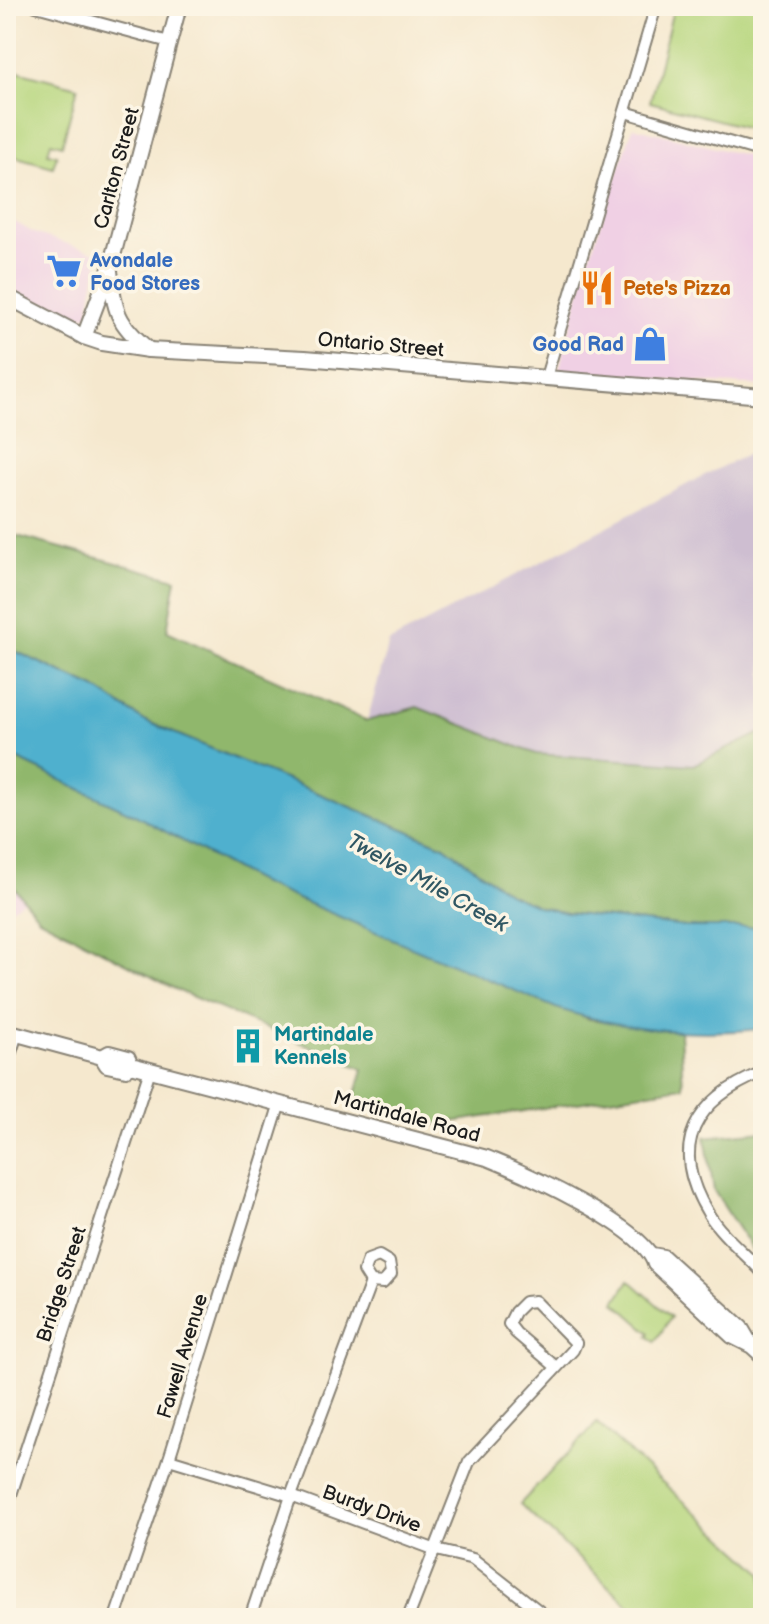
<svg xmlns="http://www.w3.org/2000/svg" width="769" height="1624" font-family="'Balsamiq Sans',sans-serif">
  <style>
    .built { fill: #f0d0e4 }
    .industrial { fill: #cebed1 }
    .green { fill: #b6d67d; stroke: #69794c; stroke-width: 2 }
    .forest { fill: #90b76c; stroke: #566a44; stroke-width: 2 }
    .water { fill: #4fb0ce; stroke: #366675; stroke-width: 2 }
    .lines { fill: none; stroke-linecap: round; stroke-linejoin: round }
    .minor-casing { stroke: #888275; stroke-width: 14 }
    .secondary-casing { stroke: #888275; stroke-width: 18 }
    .minor { stroke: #fff; stroke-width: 10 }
    .secondary { stroke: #fff; stroke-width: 14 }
    .labels { text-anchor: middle; stroke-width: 7; stroke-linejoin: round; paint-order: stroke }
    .street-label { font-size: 20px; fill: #1c1c1c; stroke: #fcf5e5 }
    .shop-label { font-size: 20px; font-weight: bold; fill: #366cbe; stroke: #fcf5e5; text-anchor: start }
    .food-label { font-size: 20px; font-weight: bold; fill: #c56008; stroke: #fcf5e5; text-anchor: start }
    .culture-label { font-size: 20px; font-weight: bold; fill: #0d838f; stroke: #fcf5e5; text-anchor: start }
    .water-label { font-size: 22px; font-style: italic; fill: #305763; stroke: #fcf5e5 }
  </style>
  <rect width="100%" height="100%" fill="#fcf5e5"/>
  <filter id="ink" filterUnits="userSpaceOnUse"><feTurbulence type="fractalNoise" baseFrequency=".0125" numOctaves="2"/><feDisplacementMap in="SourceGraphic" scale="16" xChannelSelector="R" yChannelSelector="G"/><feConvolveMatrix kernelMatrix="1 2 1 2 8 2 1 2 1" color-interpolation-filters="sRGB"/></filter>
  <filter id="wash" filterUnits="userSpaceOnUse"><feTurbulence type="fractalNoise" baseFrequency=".006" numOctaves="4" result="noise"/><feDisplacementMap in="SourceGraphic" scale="32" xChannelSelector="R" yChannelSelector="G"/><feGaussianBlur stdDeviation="1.8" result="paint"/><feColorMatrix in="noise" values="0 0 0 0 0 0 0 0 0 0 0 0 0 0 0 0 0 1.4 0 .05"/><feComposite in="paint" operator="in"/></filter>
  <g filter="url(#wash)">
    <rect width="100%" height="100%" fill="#f5e8ce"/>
    <g class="built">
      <path d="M 633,127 L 763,160 L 763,386 L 558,373 L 585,271 Z"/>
      <path d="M 6,217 L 34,233 L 99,254 L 88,315 L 65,319 L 6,286 Z"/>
      <path d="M 6,878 L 24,900 L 6,913 Z"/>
    </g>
    <path class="industrial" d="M 763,447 L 763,732 L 693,765 L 536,754 L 417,707 L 367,721 L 389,642 L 703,476 Z"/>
    <g class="green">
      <path d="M 674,6 L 763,6 L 763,132 L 650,102 Z"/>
      <path d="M 6,68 L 78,87 L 62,145 L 51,142 L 48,153 L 57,155 L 53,167 L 6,154 Z"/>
      <path d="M 629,1280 L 671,1317 L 655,1342 L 648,1336 L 650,1333 L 615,1302 Z"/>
      <path d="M 597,1423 L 763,1573 L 763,1618 L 643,1618 L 520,1504 Z"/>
    </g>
    <g class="forest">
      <path d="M 6,533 L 176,579 L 167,631 L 367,721 L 417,707 L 536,754 L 693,765 L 763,732 L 763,927 L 686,927 L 567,913 L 540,907 L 510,894 L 444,846 L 143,720 L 95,688 L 6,647 Z"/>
      <path d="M 6,754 L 589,1019 L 680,1031 L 683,1087 L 431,1125 L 353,1105 L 363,1069 L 179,991 L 39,918 L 6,878 Z"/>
      <path d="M 763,1131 L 763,1243 L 758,1259 L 714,1191 L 705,1137 Z"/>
    </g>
    <path class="water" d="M 6,647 L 95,688 L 143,720 L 444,846 L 510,894 L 540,907 L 567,913 L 686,927 L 763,927 L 763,1029 C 694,1036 622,1030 556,1008 L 262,884 L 133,814 L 6,754 Z"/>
  </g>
  <g filter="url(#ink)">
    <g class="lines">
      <g class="minor-casing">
        <g id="minor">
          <path d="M 36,6 L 169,42"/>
          <path d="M 625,112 L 763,152"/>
          <path d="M 546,377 L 656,6"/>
          <path d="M 6,1067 L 17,1034"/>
          <path d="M 763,1072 C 695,1099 667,1145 708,1213 C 721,1235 746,1254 763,1273"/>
          <path d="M 379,1256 L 389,1262 L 391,1274 L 383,1283 L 371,1282 L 364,1271 L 368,1260 Z"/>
          <path d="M 169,1459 L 291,1496 L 436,1550 L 473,1559 L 548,1618"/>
          <path d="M 6,1510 L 150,1070"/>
          <path d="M 115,1618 L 169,1459 L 280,1103"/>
          <path d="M 250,1618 L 291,1496 L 371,1282"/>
          <path d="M 408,1618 L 469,1462 L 573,1350 L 576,1343 L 535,1301 L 525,1302 L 515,1312 L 509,1324 L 516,1333 L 556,1367"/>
        </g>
      </g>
      <g class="secondary-casing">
        <g id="secondary">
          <path d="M 110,271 C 115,311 116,322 148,349"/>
          <path d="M 6,296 L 84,337 L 102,343 L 148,350 L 305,358 L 763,396"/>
          <path d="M 84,337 L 109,271 L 179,6"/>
          <path d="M 6,1031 L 102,1057 L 107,1065 L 126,1069 L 131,1065"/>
          <path d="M 102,1057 L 109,1053 L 128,1058 L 131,1065 L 487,1158 C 524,1173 644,1226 655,1264 L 732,1336 L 752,1346 L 763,1356"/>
          <path d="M 652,1255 L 663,1257 L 741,1328 L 751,1345"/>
        </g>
      </g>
      <use href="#minor" class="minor"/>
      <use href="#secondary" class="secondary"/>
    </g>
  </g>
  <defs>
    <g id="supermarket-bare" transform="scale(2.76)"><path d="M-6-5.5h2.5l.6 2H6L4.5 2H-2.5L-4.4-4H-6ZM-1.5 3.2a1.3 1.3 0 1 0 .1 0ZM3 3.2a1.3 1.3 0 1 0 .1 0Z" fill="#3f7fe0" stroke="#fcf5e5" stroke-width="2.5" paint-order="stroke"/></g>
    <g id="restaurant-bare" transform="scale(2.76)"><path d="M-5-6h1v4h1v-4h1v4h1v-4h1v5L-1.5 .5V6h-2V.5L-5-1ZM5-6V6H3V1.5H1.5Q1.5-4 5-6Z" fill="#e8710a" stroke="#fcf5e5" stroke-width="2.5" paint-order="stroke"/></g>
    <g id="shop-bare" transform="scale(2.76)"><path d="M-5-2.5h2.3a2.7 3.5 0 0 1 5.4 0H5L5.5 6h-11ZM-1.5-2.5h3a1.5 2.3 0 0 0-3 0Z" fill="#3f7fe0" stroke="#fcf5e5" stroke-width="2.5" paint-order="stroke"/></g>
    <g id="building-bare" transform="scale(2.76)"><path d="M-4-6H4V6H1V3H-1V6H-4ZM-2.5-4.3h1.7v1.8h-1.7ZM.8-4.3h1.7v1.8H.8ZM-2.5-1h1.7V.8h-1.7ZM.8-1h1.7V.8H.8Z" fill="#0f9aa8" stroke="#fcf5e5" stroke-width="2.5" paint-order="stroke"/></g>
  </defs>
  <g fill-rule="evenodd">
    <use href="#supermarket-bare" x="64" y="271"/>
    <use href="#restaurant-bare" x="597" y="288"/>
    <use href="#shop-bare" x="650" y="344"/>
    <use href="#building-bare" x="248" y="1046"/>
  </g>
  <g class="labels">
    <g class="street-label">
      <text transform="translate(116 168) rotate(-75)" y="7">Carlton Street</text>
      <text transform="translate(381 344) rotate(5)" y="7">Ontario Street</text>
      <text transform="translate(407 1116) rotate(15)" y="7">Martindale Road</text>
      <text transform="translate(61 1284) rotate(-72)" y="7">Bridge Street</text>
      <text transform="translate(182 1356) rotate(-73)" y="7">Fawell Avenue</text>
      <text transform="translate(372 1508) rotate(20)" y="7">Burdy Drive</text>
    </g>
    <g class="shop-label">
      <text x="90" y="267">Avondale<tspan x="90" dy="23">Food Stores</tspan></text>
      <text x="624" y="351" text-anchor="end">Good Rad</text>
    </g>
    <g class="food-label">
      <text x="623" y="295">Pete's Pizza</text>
    </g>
    <g class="culture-label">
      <text x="274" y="1041">Martindale<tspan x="274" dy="23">Kennels</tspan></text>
    </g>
    <g class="water-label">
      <text transform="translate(428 882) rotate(29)" y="8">Twelve Mile Creek</text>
    </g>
  </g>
  <rect width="769" height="1624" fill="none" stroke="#fcf5e5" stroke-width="32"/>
</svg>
